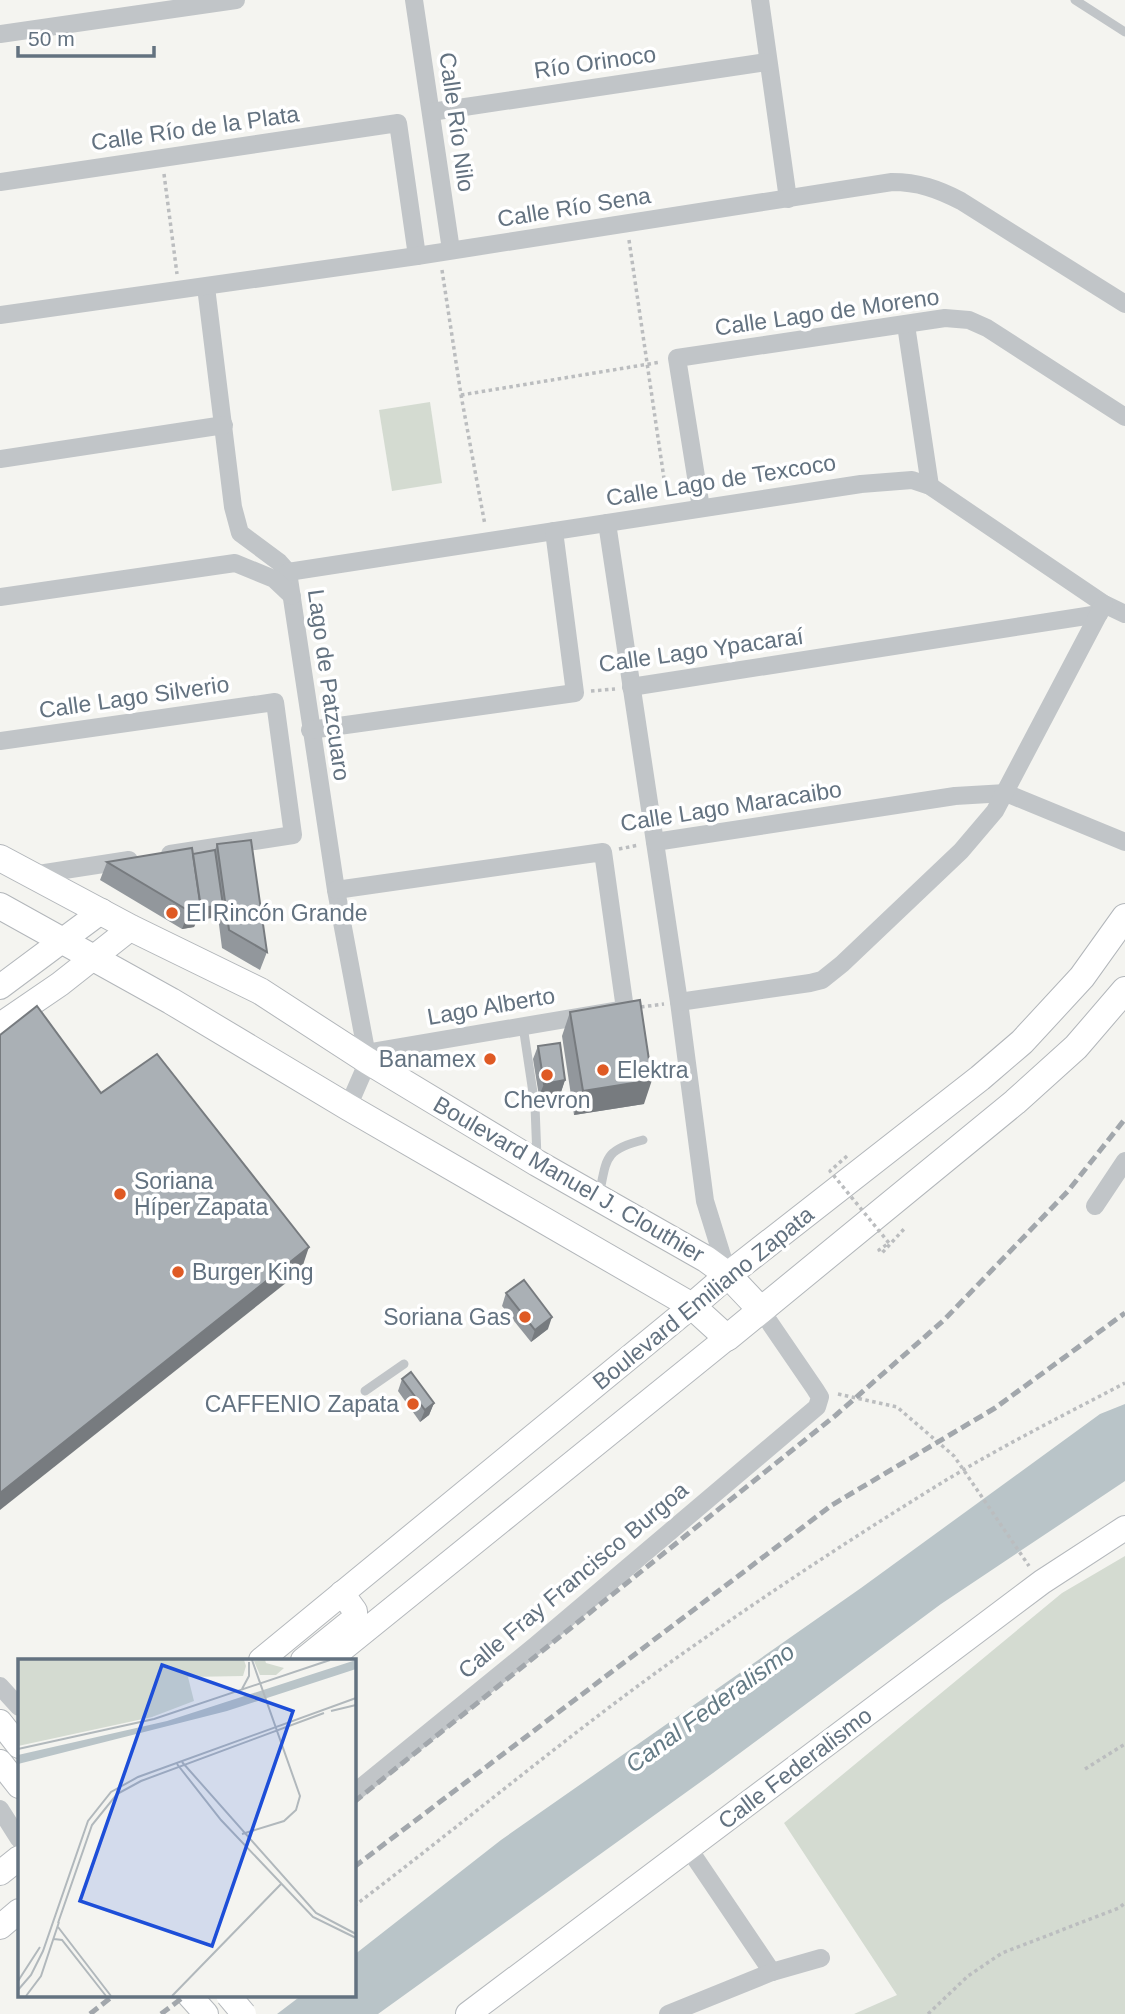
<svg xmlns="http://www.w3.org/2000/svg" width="1125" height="2014" font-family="Helvetica,sans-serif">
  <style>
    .green { fill: #d4dbd1 }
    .water { fill: #b9c4c8 }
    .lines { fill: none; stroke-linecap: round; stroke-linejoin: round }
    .secondary-casing { stroke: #b4b8bc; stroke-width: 26 }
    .primary-casing { stroke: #b2b6ba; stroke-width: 28 }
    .path { stroke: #bbbdbf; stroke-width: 3.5; stroke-dasharray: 3.5 3.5; stroke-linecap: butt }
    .lane { stroke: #c1c5c8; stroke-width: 9 }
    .street { stroke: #c1c5c8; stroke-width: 18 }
    .secondary { stroke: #fff; stroke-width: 24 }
    .primary { stroke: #fff; stroke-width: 26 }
    .rail { stroke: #a2a7ac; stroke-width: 5; stroke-dasharray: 10 5; stroke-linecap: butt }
    .secondary-bridge-casing { stroke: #b4b8bc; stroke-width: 26; stroke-linecap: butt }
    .path-bridge { stroke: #bbbdbf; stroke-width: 3.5; stroke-dasharray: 3.5 3.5; stroke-linecap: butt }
    .secondary-bridge { stroke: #fff; stroke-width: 24 }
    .wall { fill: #92979c }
    .shaded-wall { fill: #777b7f }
    .building { fill: #aab0b5; stroke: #777b7f; stroke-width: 2 }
    .poi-dot { fill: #df5a24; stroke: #fff; stroke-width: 2.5 }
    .labels { text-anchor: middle; stroke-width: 7; stroke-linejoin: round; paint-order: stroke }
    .street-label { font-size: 23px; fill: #637280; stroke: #fff }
    .poi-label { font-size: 23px; fill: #637280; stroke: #fff; text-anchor: start }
    .water-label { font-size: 24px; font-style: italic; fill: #637a85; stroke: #fff }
    .inset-road { fill: none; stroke: #b1b8bc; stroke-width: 2 }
    .view { fill: #1d4ed8; fill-opacity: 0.15; stroke: #1d4ed8; stroke-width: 3.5 }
    .inset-edge { fill: none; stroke: #637280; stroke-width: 3.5 }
  </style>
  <rect width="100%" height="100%" fill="#f4f4f0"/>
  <g class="green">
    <path d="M 430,402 L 442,483 L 392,491 L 379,410 Z"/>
    <path d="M 1125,1556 L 1125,2014 L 854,2014 L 897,1995 L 784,1823 L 1062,1593 Z"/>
  </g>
  <path class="water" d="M 1125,1404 L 1125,1481 L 941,1604 L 713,1773 L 378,2014 L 277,2014 L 302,1995 L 354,1995 L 354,1955 L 501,1840 L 861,1588 L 1100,1414 Z"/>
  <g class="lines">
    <g class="secondary-casing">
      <g id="secondary">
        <path d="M 0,987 L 102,911"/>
        <path d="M 0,1025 L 60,984 L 131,928"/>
        <path d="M 261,1660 L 692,1306"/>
        <path d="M 303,1660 L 355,1618 L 355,1611 L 342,1593"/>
        <path d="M 329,1660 L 727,1338"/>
        <path d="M 0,1722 L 19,1746"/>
        <path d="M 0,1762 L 19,1786"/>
        <path d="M 0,1873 L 19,1858"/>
        <path d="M 0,1927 L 19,1911"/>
        <path d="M 189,1995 L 206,2014"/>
        <path d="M 468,2014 L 1042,1582 L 1125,1528"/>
      </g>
    </g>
    <g class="primary-casing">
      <g id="primary">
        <path d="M 0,858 L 131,928 L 260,991 L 368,1061 L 537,1163 L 706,1259 L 728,1275 L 761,1310"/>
        <path d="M 0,906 L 171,1001 L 348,1107 L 692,1306 L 727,1338 L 1015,1102 L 1076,1047 L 1125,990"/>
        <path d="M 692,1306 L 728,1275 L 980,1078 L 1022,1042 L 1082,977 L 1125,917"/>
      </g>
    </g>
    <g class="path">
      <path d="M 164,174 L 177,274"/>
      <path d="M 629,240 L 667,499"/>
      <path d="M 442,270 L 461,395 L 485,525"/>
      <path d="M 461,395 L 661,362"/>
      <path d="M 591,691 L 615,689"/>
      <path d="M 619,849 L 639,845"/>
      <path d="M 641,1007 L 664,1004"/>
      <path d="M 838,1394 L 897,1407 L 954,1456 L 1029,1566"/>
      <path d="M 1085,1769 L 1125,1744"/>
      <path d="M 354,1906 C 464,1823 569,1734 682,1654 C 767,1594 855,1536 943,1482 C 1002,1446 1064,1415 1125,1383"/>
      <path d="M 928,2014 L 968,1976 L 1002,1953 L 1119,1908 L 1125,1903"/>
    </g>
    <g class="lane">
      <path d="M 1075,0 L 1125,32"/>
      <path d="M 523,1026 L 535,1106 L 537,1158"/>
      <path d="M 599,1195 C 607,1159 603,1150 643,1140"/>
      <path d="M 365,1391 L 404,1364"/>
    </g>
    <g class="street">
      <path d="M 414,0 L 451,250"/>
      <path d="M 760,0 L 788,199"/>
      <path d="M 0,34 L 236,0"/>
      <path d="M 431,112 L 767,62"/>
      <path d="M 0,182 L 398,123 L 417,256"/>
      <path d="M 206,287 L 233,507 L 240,533 L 279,562 L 288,572 L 336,890 L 368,1061 L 348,1107"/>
      <path d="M 0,315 L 417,256 L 892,182 C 918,182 938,189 961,201 L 1125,304"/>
      <path d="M 906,325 L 930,486"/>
      <path d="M 0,459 L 224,425"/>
      <path d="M 701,508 L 677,358 L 945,318 L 969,320 L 987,328 L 1125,417"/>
      <path d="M 607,523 L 679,1002 L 705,1201 L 728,1275"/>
      <path d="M 288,572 L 861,484 L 912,480 L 930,486 L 1104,604 L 1125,614"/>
      <path d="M 0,597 L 235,563 L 274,579 L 292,596"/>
      <path d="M 631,687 L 1099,614"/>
      <path d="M 310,730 L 575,693 L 554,531"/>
      <path d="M 0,741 L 275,702 L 293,835 L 170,854"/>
      <path d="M 655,842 L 955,796 L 1006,793 L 1125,842"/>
      <path d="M 32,875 L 129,860"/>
      <path d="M 336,890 L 603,852 L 625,1009 L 365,1053"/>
      <path d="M 679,1002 L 810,983 L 822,980 L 842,964 L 961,851 L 995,811 L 1104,604"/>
      <path d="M 1095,1206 L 1125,1161"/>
      <path d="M 0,1686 L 19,1707"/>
      <path d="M 354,1793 L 536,1645 L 817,1407 L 820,1397 L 815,1389 L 761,1310"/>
      <path d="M 0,1809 L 19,1839"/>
      <path d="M 689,1849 L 772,1972"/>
      <path d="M 668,2014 L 772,1972 L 821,1958"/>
    </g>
    <use href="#secondary" class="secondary"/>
    <use href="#primary" class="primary"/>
    <g class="rail">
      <path d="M 354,1802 L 836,1415 L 944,1320 L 1068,1191 L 1125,1119"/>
      <path d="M 354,1867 L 832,1505 L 995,1408 L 1125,1313"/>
      <path d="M 90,2014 L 114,1995"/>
      <path d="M 161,2014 L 186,1995"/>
    </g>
    <g class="secondary-bridge-casing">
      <path id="secondary-bridge" d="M 228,1995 L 244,2014"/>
    </g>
    <path class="path-bridge" d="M 847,1156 L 830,1171 L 889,1243 L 879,1250 L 882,1253 L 904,1229"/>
    <use href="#secondary-bridge" class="secondary-bridge"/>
  </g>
  <g class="wall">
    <path d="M 217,844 L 267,952 L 260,970 L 222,948 L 218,917 L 197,920 L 194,927 L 182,929 L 100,880 L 107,862 L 193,854 L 215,850 Z"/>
    <path d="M 570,1012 L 644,1104 L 574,1115 L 562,1036 Z"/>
    <path d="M 538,1046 L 565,1080 L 561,1092 L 539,1096 L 533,1059 Z"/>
    <path d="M 506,1293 L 548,1329 L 531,1342 L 502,1306 Z"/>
    <path d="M 402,1379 L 434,1403 L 429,1415 L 420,1422 L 398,1391 Z"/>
  </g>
  <g class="shaded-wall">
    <path d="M 223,905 L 218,917 L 197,920 L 194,927 L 182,929 L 189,911 L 198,908 Z"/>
    <path d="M 565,1080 L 561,1092 L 539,1096 L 544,1084 Z"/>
    <path d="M 652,1080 L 644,1104 L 574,1115 L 583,1091 Z"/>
    <path d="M 309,1247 L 301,1271 L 0,1510 L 0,1493 Z"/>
    <path d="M 552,1317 L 548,1329 L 531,1342 L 535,1330 Z"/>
    <path d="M 434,1403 L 429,1415 L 420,1422 L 425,1410 Z"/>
  </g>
  <g class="building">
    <path d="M 251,840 L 267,952 L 229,930 L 217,844 Z"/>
    <path d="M 192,848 L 201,909 L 189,911 L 107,862 Z"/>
    <path d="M 215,850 L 223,905 L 201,908 L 193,854 Z"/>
    <path d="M 640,1000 L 652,1080 L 583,1091 L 570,1012 Z"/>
    <path d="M 37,1006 L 101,1093 L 157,1054 L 309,1247 L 0,1493 L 0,1035 Z"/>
    <path d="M 560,1043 L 565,1080 L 544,1084 L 538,1046 Z"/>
    <path d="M 524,1280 L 552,1317 L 535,1330 L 506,1293 Z"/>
    <path d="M 411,1372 L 434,1403 L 425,1410 L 402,1379 Z"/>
  </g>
  <g class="poi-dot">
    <circle cx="172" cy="913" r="7"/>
    <circle cx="490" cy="1059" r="7"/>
    <circle cx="603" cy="1070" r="7"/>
    <circle cx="547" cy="1075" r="7"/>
    <circle cx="120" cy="1194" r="7"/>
    <circle cx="178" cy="1272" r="7"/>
    <circle cx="525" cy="1317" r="7"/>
    <circle cx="413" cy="1404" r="7"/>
  </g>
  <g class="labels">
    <g class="street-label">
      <text transform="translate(595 62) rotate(-8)" y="8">Río Orinoco</text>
      <text transform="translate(457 122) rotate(82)" y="8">Calle Río Nilo</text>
      <text transform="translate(195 128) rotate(-8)" y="8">Calle Río de la Plata</text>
      <text transform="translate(574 207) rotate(-9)" y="8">Calle Río Sena</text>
      <text transform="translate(827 312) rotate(-8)" y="8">Calle Lago de Moreno</text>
      <text transform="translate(721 480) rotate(-9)" y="8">Calle Lago de Texcoco</text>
      <text transform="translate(701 650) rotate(-8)" y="8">Calle Lago Ypacaraí</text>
      <text transform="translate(329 685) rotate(82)" y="8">Lago de Patzcuaro</text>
      <text transform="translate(134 697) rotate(-8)" y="8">Calle Lago Silverio</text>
      <text transform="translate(731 806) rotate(-9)" y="8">Calle Lago Maracaibo</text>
      <text transform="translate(491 1006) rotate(-10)" y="8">Lago Alberto</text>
      <text transform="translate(569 1179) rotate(30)" y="8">Boulevard Manuel J. Clouthier</text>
      <text transform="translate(703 1298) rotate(-39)" y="8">Boulevard Emiliano Zapata</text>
      <text transform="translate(573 1580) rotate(-40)" y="8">Calle Fray Francisco Burgoa</text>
      <text transform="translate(795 1768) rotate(-37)" y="8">Calle Federalismo</text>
    </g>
    <g class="poi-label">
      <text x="186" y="921">El Rincón Grande</text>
      <text x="476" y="1067" text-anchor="end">Banamex</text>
      <text x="617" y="1078">Elektra</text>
      <text x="547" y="1108" text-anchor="middle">Chevron</text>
      <text x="134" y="1189">Soriana<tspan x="134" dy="26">Híper Zapata</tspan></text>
      <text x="192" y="1280">Burger King</text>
      <text x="511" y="1325" text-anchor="end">Soriana Gas</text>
      <text x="399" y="1412" text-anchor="end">CAFFENIO Zapata</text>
    </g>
    <g class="water-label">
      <text transform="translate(710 1708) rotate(-36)" y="8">Canal Federalismo</text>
    </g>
  </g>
  <g transform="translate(18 1659)">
    <rect width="338" height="338" fill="#f4f4f0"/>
    <path d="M 0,1 L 226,1 L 228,7 L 225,17 L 170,18 L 176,42 L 134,58 L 0,87 ZM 247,1 L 248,4 L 266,9 L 258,16 L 242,16 L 236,2 Z" fill="#d4dbd1"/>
    <path d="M 338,1 L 338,10 L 209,52 L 0,105 L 0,96 L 149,62 Z" fill="#b9c4c8"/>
    <path class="inset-road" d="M 224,30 L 231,17 L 231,3M 313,52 L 338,46M 0,90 L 136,60 L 312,1M 164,103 L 298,254 L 338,275M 159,105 L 203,161 L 295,258 L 338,279M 224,175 L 266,162 L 278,151 L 282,137 L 234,1M 40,264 L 74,166 L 99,135 L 123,122 L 306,54M 40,268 L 93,337M 36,280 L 44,281 L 88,337M 0,322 L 22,288M 0,331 L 13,316 L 25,292 L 70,162 L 93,133 L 120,118 L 338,39M 8,337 L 23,317 L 41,263M 154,337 L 264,224"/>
    <path class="view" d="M 144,6 L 275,52 L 194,287 L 62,242 Z"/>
    <rect width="338" height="338" class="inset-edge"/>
  </g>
  <path d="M18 46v10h136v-10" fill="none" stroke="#637280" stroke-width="3.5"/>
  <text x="28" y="46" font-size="21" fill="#637280" stroke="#ffffff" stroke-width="5" paint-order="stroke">50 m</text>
</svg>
